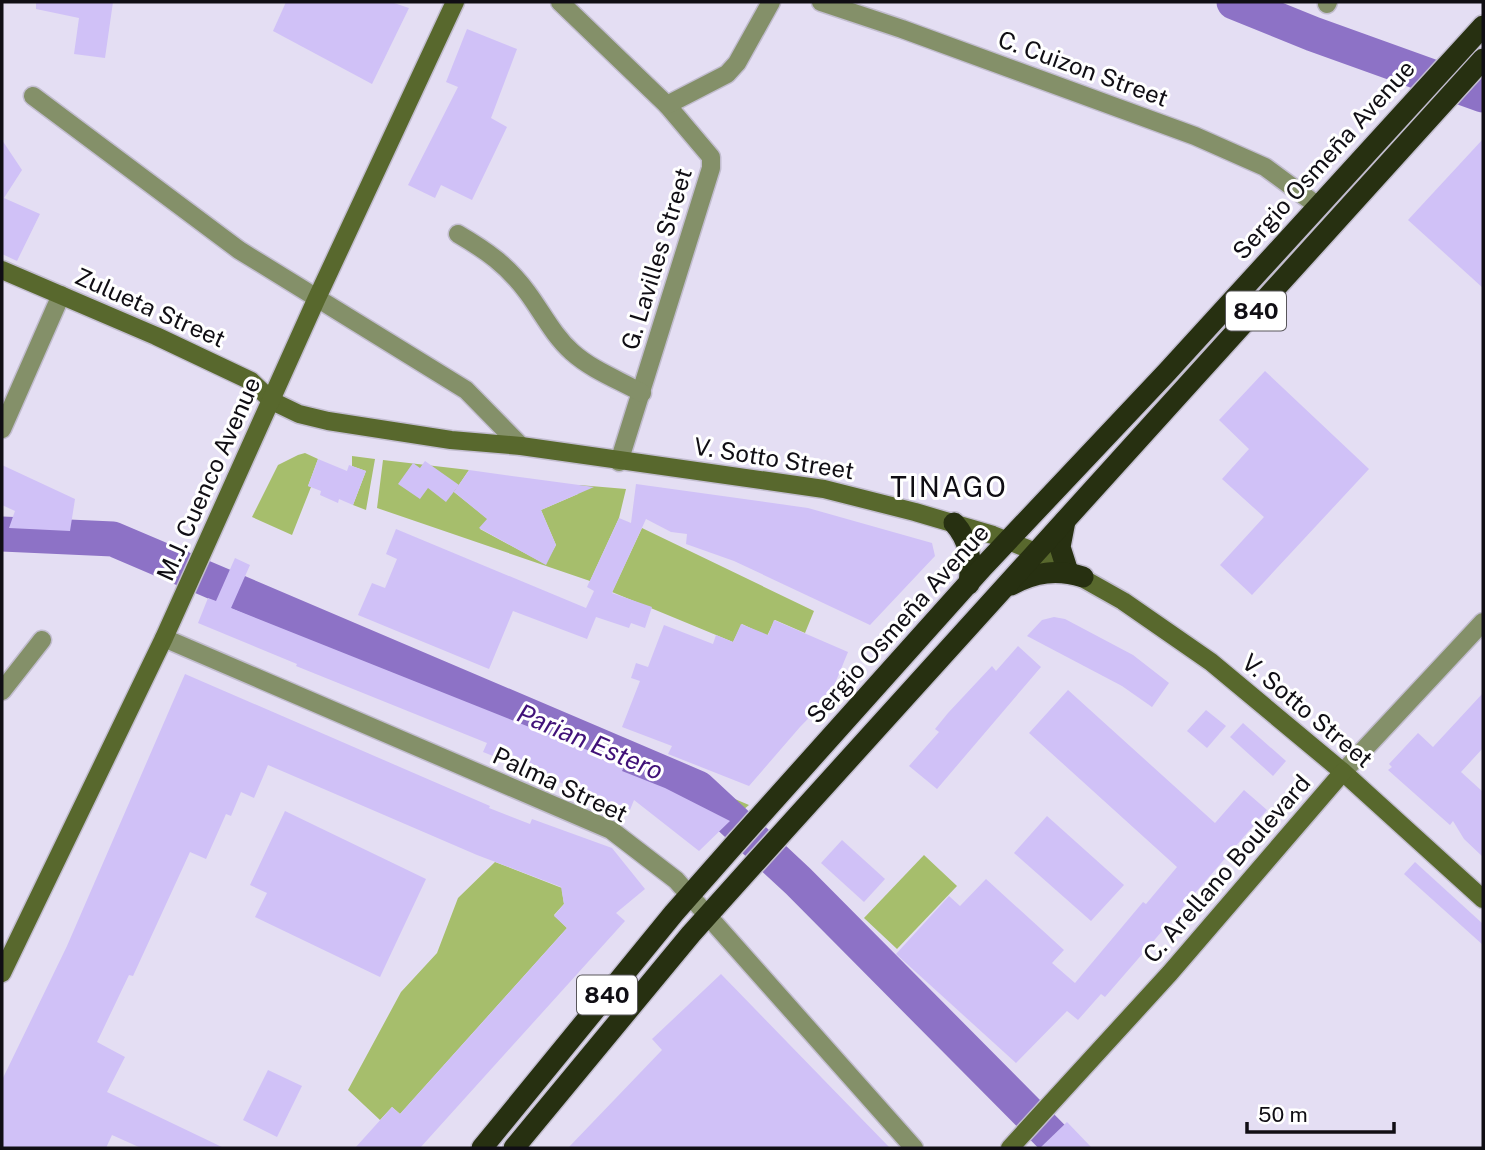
<svg xmlns="http://www.w3.org/2000/svg" width="1485" height="1150" font-family="'Public Sans',sans-serif">
  <style>
    .green { fill: #a6be6c }
    .lines { fill: none; stroke-linecap: round; stroke-linejoin: round }
    .river { stroke: #8d72c6; stroke-width: 35 }
    .building { fill: #d0c1f7 }
    .street-casing { stroke: #c2bdcf; stroke-width: 21 }
    .secondary-casing { stroke: #c2bdcf; stroke-width: 21 }
    .highway-casing { stroke: #c2bdcf; stroke-width: 24 }
    .street { stroke: #849069; stroke-width: 18 }
    .secondary { stroke: #58682d; stroke-width: 18 }
    .highway { stroke: #273011; stroke-width: 21 }
    .labels { text-anchor: middle; stroke-width: 6; stroke-linejoin: round; paint-order: stroke }
    .shield { fill: #fff; stroke: #58565a; stroke-width: 2 }
    .shield-label { font-size: 23px; font-weight: bold; fill: #100e14 }
    .street-label { font-size: 24px; fill: #100e14; stroke: #fff }
    .water-label { font-size: 26px; font-style: italic; fill: #401178; stroke: #fff }
    .quarter-label { font-size: 28px; letter-spacing: 2px; fill: #100e14; stroke: #fff }
  </style>
  <rect width="100%" height="100%" fill="#e4def3"/>
  <g class="green">
    <path d="M 305,453 L 318,459 L 308,486 L 311,487 L 292,535 L 252,517 L 278,465 L 298,455 Z"/>
    <path d="M 352,456 L 375,459 L 366,510 L 353,505 L 366,471 L 352,466 Z"/>
    <path d="M 383,460 L 469,470 L 454,492 L 488,519 L 480,529 L 545,564 L 556,545 L 541,510 L 578,494 L 579,485 L 626,489 L 619,518 L 590,581 L 377,508 Z"/>
    <path d="M 642,528 L 814,611 L 805,633 L 775,620 L 767,636 L 742,624 L 733,642 L 612,592 Z"/>
    <path d="M 219,580 L 225,582 L 749,805 L 730,821 L 665,788 L 622,771 L 624,765 L 208,598 Z"/>
    <path d="M 924,855 L 957,886 L 897,949 L 864,918 Z"/>
    <path d="M 495,862 L 567,890 L 562,891 L 564,904 L 554,915 L 567,928 L 400,1114 L 392,1107 L 380,1120 L 348,1090 L 401,992 L 437,953 L 458,898 Z"/>
  </g>
  <g class="lines">
    <g class="river">
      <path d="M 1234,2 L 1313,34 L 1483,95"/>
      <path d="M 2,534 L 113,539 L 698,788 L 798,881 L 1063,1148"/>
    </g>
  </g>
  <g class="building">
    <path d="M 36,2 L 113,2 L 105,58 L 74,54 L 79,18 L 36,9 Z"/>
    <path d="M 286,2 L 391,2 L 409,8 L 372,84 L 273,31 Z"/>
    <path d="M 467,29 L 517,49 L 491,118 L 507,127 L 472,200 L 441,185 L 435,198 L 408,185 L 458,87 L 446,82 Z"/>
    <path d="M 1483,139 L 1483,288 L 1408,220 Z"/>
    <path d="M 2,140 L 22,170 L 4,198 L 40,214 L 17,261 L 2,254 Z"/>
    <path d="M 1265,371 L 1369,469 L 1252,595 L 1220,565 L 1264,517 L 1222,479 L 1249,449 L 1219,420 Z"/>
    <path d="M 318,459 L 347,471 L 349,465 L 366,471 L 353,505 L 339,499 L 338,503 L 320,495 L 321,491 L 308,486 Z"/>
    <path d="M 425,461 L 459,485 L 446,502 L 428,488 L 420,499 L 398,484 L 413,463 L 420,468 Z"/>
    <path d="M 2,465 L 75,499 L 70,531 L 9,528 L 15,511 L 2,505 Z"/>
    <path d="M 469,470 L 527,478 L 594,487 L 541,510 L 556,545 L 546,565 L 479,528 L 487,519 L 454,492 Z"/>
    <path d="M 636,484 L 808,508 L 932,543 L 935,556 L 870,625 L 734,561 L 686,544 L 687,534 L 671,532 L 646,519 L 612,593 L 652,607 L 645,628 L 631,623 L 629,628 L 596,617 L 587,639 L 513,611 L 489,669 L 358,615 L 372,583 L 385,588 L 397,559 L 386,554 L 396,529 L 586,608 L 594,591 L 587,587 L 619,518 L 631,523 Z"/>
    <path d="M 235,558 L 250,565 L 231,608 L 625,765 L 622,771 L 665,788 L 730,821 L 699,851 L 634,800 L 630,810 L 483,752 L 487,743 L 296,666 L 297,664 L 198,623 L 208,598 L 216,601 Z"/>
    <path d="M 1054,617 L 1065,619 L 1133,655 L 1169,683 L 1152,707 L 1122,686 L 1027,636 L 1042,620 Z"/>
    <path d="M 774,620 L 848,652 L 834,686 L 838,688 L 800,727 L 749,786 L 668,754 L 672,746 L 622,727 L 640,681 L 631,678 L 636,663 L 648,667 L 664,625 L 713,644 L 716,635 L 733,642 L 741,624 L 768,635 Z"/>
    <path d="M 1018,646 L 1041,667 L 937,789 L 909,766 L 939,732 L 935,729 L 948,713 L 992,666 L 996,671 Z"/>
    <path d="M 185,674 L 490,806 L 489,808 L 530,824 L 532,819 L 612,848 L 645,889 L 616,913 L 625,921 L 420,1148 L 355,1148 L 392,1107 L 400,1114 L 567,928 L 554,916 L 564,904 L 561,887 L 477,855 L 268,765 L 254,798 L 241,792 L 231,816 L 226,814 L 206,859 L 190,852 L 133,976 L 129,975 L 97,1042 L 125,1057 L 107,1092 L 224,1148 L 141,1148 L 112,1135 L 106,1148 L 2,1148 L 2,1080 L 67,946 Z"/>
    <path d="M 1068,690 L 1215,823 L 1244,790 L 1267,810 L 1105,997 L 1101,994 L 1078,1020 L 1067,1011 L 1016,1063 L 896,954 L 949,896 L 960,906 L 986,879 L 1064,950 L 1052,963 L 1075,983 L 1143,902 L 1146,904 L 1177,867 L 1029,733 Z"/>
    <path d="M 1483,693 L 1483,748 L 1461,772 L 1483,792 L 1483,857 L 1464,839 L 1453,821 L 1450,825 L 1388,770 L 1392,767 L 1389,764 L 1418,733 L 1433,747 Z"/>
    <path d="M 1206,710 L 1226,726 L 1207,748 L 1187,731 Z"/>
    <path d="M 1243,723 L 1286,761 L 1273,776 L 1230,737 Z"/>
    <path d="M 285,811 L 426,879 L 380,977 L 255,917 L 267,893 L 250,885 Z"/>
    <path d="M 1047,816 L 1124,885 L 1091,921 L 1014,853 Z"/>
    <path d="M 842,840 L 885,879 L 864,902 L 821,863 Z"/>
    <path d="M 1415,862 L 1483,924 L 1483,945 L 1404,874 Z"/>
    <path d="M 721,974 L 890,1148 L 568,1148 L 662,1050 L 652,1039 Z"/>
    <path d="M 268,1070 L 302,1086 L 277,1137 L 243,1120 Z"/>
    <path d="M 1067,1122 L 1092,1148 L 1040,1148 Z"/>
  </g>
  <g class="lines">
    <g class="street-casing">
      <g id="street">
        <path d="M 560,2 L 667,105 L 711,157 L 711,168 L 619,462"/>
        <path d="M 821,2 L 902,29 L 1195,136 L 1265,167 L 1318,206"/>
        <path d="M 1327,4 L 1328,2"/>
        <path d="M 33,96 L 239,250 L 466,390 L 521,446"/>
        <path d="M 667,105 L 727,74 L 737,63 L 771,2"/>
        <path d="M 458,234 C 487,251 507,265 527,292 C 542,312 553,335 572,352 C 592,370 619,380 642,393"/>
        <path d="M 2,429 L 61,295"/>
        <path d="M 164,638 L 611,830 L 676,880 L 914,1148"/>
        <path d="M 2,691 L 42,640"/>
        <path d="M 1343,772 L 1483,622"/>
      </g>
    </g>
    <g class="secondary-casing">
      <g id="secondary">
        <path d="M 2,270 L 156,336 L 251,381 L 272,401 L 299,414 L 328,421 L 451,440 L 521,446 L 824,489 L 915,512 L 993,535 L 1036,552 L 1123,601 L 1211,662 L 1343,772 L 1483,899"/>
        <path d="M 2,973 L 164,638 L 316,300 L 455,2"/>
        <path d="M 1010,1148 L 1170,973 L 1343,772"/>
      </g>
    </g>
    <g class="highway-casing">
      <g id="highway">
        <path d="M 1065,521 L 1060,547 L 1067,569"/>
        <path d="M 954,523 C 970,541 972,560 969,584"/>
        <path d="M 1011,585 C 1035,572 1057,569 1083,577"/>
        <path d="M 482,1148 L 674,913 L 734,845 L 983,567 L 1167,372 L 1483,26"/>
        <path d="M 514,1148 L 691,934 L 753,865 L 1483,59"/>
      </g>
    </g>
    <use href="#street" class="street"/>
    <use href="#secondary" class="secondary"/>
    <use href="#highway" class="highway"/>
  </g>
  <g class="labels">
    <g class="shield">
      <rect x="1226" y="291.5" width="60" height="39" rx="5"/>
      <rect x="577" y="975.5" width="60" height="39" rx="5"/>
    </g>
    <g class="shield-label">
      <text x="1256" y="319">840</text>
      <text x="607" y="1003">840</text>
    </g>
    <g class="street-label">
      <text transform="translate(1083 69) rotate(20)" y="8">C. Cuizon Street</text>
      <text transform="translate(1324 160) rotate(-48)" y="8">Sergio Osmeña Avenue</text>
      <text transform="translate(657 259) rotate(-73)" y="8">G. Lavilles Street</text>
      <text transform="translate(150 308) rotate(24)" y="8">Zulueta Street</text>
      <text transform="translate(774 459) rotate(9)" y="8">V. Sotto Street</text>
      <text transform="translate(209 479) rotate(-66)" y="8">M.J. Cuenco Avenue</text>
      <text transform="translate(898 624) rotate(-48)" y="8">Sergio Osmeña Avenue</text>
      <text transform="translate(1307 711) rotate(40)" y="8">V. Sotto Street</text>
      <text transform="translate(560 785) rotate(25)" y="8">Palma Street</text>
      <text transform="translate(1227 869) rotate(-49)" y="8">C. Arellano Boulevard</text>
    </g>
    <g class="water-label">
      <text transform="translate(590 742) rotate(23)" y="9">Parian Estero</text>
    </g>
    <g class="quarter-label">
      <text x="949" y="497">TINAGO</text>
    </g>
  </g>
  <rect width="1485" height="1150" fill="none" stroke="#100e14" stroke-width="7"/>
  <path d="M1247 1122v10h147v-10" fill="none" stroke="#100e14" stroke-width="3.5"/>
  <text x="1258" y="1122" font-size="21" fill="#100e14" stroke="#ffffff" stroke-width="5" paint-order="stroke">50 m</text>
</svg>
